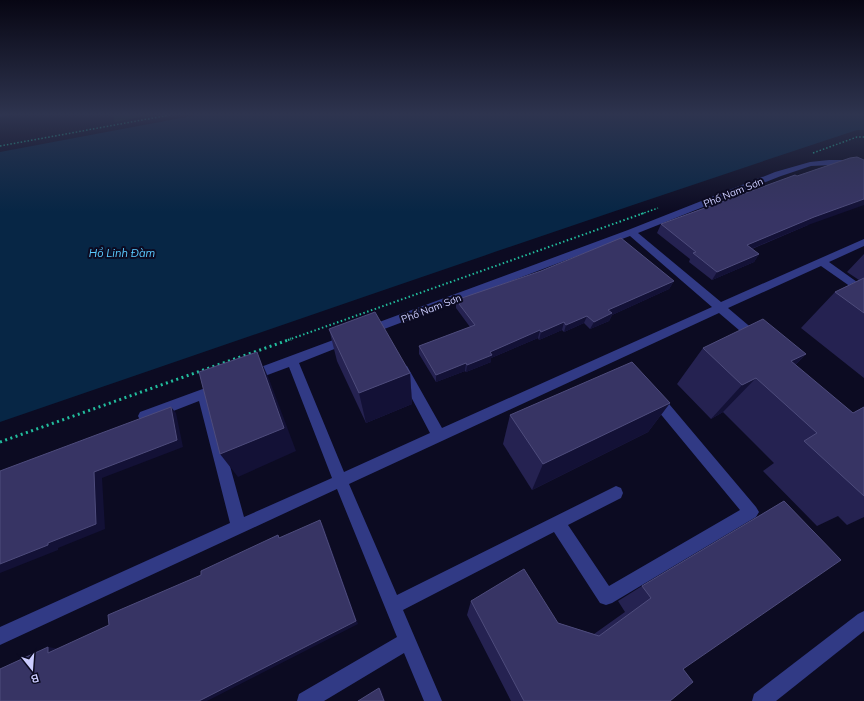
<svg xmlns="http://www.w3.org/2000/svg" width="864" height="701" font-family="Mulish,sans-serif">
  <style>
    .green { fill: #0e2c27 }
    .water { fill: #072645 }
    .lines { fill: none; stroke-linecap: round; stroke-linejoin: round }
    .path-far2 { stroke: #22bd9d; stroke-width: 1.5; stroke-dasharray: 1.5 2; stroke-linecap: butt }
    .path-far1 { stroke: #22bd9d; stroke-width: 2; stroke-dasharray: 1.5 2.5; stroke-linecap: butt }
    .path { stroke: #22bd9d; stroke-width: 3; stroke-dasharray: 2 3.5; stroke-linecap: butt }
    .minor { fill: #313a85; fill-rule: evenodd }
    .wall { fill: #252251 }
    .shaded-wall { fill: #131136 }
    .building { fill: #373464; stroke: #4e4c7c }
    .labels { text-anchor: middle; stroke-width: 4; stroke-linejoin: round; paint-order: stroke }
    .street-label { font-size: 10px; fill: #cccdff; stroke: #0c0b22 }
    .water-label { font-size: 11px; font-style: italic; fill: #5acaff; stroke: #0c0b22 }
  </style>
  <rect width="100%" height="100%" fill="#0c0b22"/>
  <path class="green" d="M 112,114 L 158,114 L 115,122 Z"/>
  <path class="water" d="M 202,114 L 864,114 L 864,130 L 857,130 C 570,225 286,324 0,422 L 0,152 Z"/>
  <g class="lines">
    <g class="path-far2">
      <path d="M 0,146 L 175,114"/>
      <path d="M 813,153 L 857,137 L 864,137"/>
      <path d="M 641,214 L 658,208"/>
    </g>
    <path class="path-far1" d="M 288,340 L 644,213"/>
    <path class="path" d="M 0,442 L 291,339"/>
    <g class="minor">
      <path d="M 0,114 L 6,114 L 0,117 Z"/>
      <path d="M 829,160 L 852,160 L 864,163 L 864,169 L 851,164 L 811,166 L 781,176 L 638,233 L 721,302 L 864,239 L 864,246 L 829,262 L 864,287 L 864,296 L 821,266 L 728,308 L 761,336 L 763,339 L 761,342 L 753,342 L 719,313 L 349,484 L 397,595 L 616,486 L 621,488 L 623,493 L 621,498 L 568,525 L 609,586 L 740,510 L 649,400 L 648,396 L 649,392 L 654,391 L 659,392 L 756,507 L 759,512 L 756,517 L 612,603 L 606,605 L 600,603 L 554,532 L 403,610 L 442,701 L 424,701 L 404,653 L 324,701 L 297,701 L 299,694 L 397,637 L 337,489 L 0,645 L 0,627 L 230,523 L 199,401 L 145,422 L 140,420 L 138,416 L 140,412 L 219,383 L 224,384 L 225,388 L 224,392 L 211,397 L 244,517 L 332,478 L 289,367 L 251,381 L 247,380 L 245,376 L 247,372 L 344,336 L 352,336 L 354,339 L 352,342 L 299,363 L 344,472 L 430,433 L 397,370 L 399,366 L 403,365 L 407,366 L 442,428 L 712,307 L 630,236 L 371,334 L 363,334 L 361,331 L 363,328 L 628,230 L 775,172 L 810,162 Z"/>
      <path d="M 864,611 L 864,631 L 776,701 L 752,701 L 754,694 L 858,614 Z"/>
    </g>
  </g>
  <g class="wall">
    <path d="M 797,176 L 808,225 L 752,249 L 759,254 L 754,262 L 712,280 L 689,262 L 690,259 L 657,233 L 661,224 Z"/>
    <path d="M 864,254 L 864,378 L 801,328 L 835,292 L 859,280 L 847,272 Z"/>
    <path d="M 674,281 L 669,289 L 612,315 L 609,321 L 590,329 L 584,323 L 564,332 L 562,330 L 539,340 L 538,338 L 491,358 L 491,362 L 466,372 L 465,371 L 436,382 L 419,354 L 419,346 L 470,327 L 456,308 L 456,300 Z"/>
    <path d="M 329,329 L 410,373 L 412,404 L 366,423 L 337,361 Z"/>
    <path d="M 703,348 L 806,354 L 795,365 L 853,413 L 864,407 L 864,517 L 847,525 L 838,516 L 817,526 L 763,471 L 774,463 L 723,412 L 711,419 L 677,384 Z"/>
    <path d="M 670,403 L 648,432 L 532,490 L 503,444 L 510,415 Z"/>
    <path d="M 784,501 L 683,669 L 670,701 L 511,701 L 467,615 L 471,601 L 558,623 L 594,634 L 625,612 L 618,601 L 642,586 Z"/>
  </g>
  <g class="shaded-wall">
    <path d="M 864,199 L 864,205 L 808,225 L 741,253 L 747,245 L 814,217 Z"/>
    <path d="M 759,254 L 754,262 L 712,280 L 717,272 Z"/>
    <path d="M 674,281 L 669,289 L 612,315 L 609,321 L 590,329 L 594,322 L 608,310 Z"/>
    <path d="M 587,316 L 584,323 L 564,332 L 566,325 Z"/>
    <path d="M 564,322 L 562,330 L 539,340 L 541,332 Z"/>
    <path d="M 540,330 L 538,338 L 491,358 L 491,362 L 466,372 L 467,365 L 490,352 Z"/>
    <path d="M 257,352 L 269,379 L 296,451 L 238,477 L 220,454 Z"/>
    <path d="M 806,354 L 769,390 L 791,361 Z"/>
    <path d="M 466,363 L 465,371 L 436,382 L 436,375 Z"/>
    <path d="M 410,373 L 412,404 L 366,423 L 359,393 Z"/>
    <path d="M 756,378 L 723,412 L 711,419 L 742,385 Z"/>
    <path d="M 670,403 L 648,432 L 532,490 L 543,464 Z"/>
    <path d="M 171,407 L 176,413 L 183,447 L 102,478 L 105,529 L 58,548 L 58,550 L 0,573 L 0,564 L 48,543 L 94,472 Z"/>
    <path d="M 320,520 L 323,525 L 358,624 L 207,701 L 199,701 Z"/>
    <path d="M 48,647 L 60,649 L 48,653 Z"/>
    <path d="M 379,688 L 381,689 L 385,701 L 384,701 Z"/>
  </g>
  <g class="building">
    <path d="M 857,157 L 864,160 L 864,199 L 814,217 L 747,245 L 759,254 L 717,272 L 693,253 L 696,252 L 661,224 L 795,175 L 797,176 L 850,158 Z"/>
    <path d="M 621,238 L 674,281 L 608,310 L 612,313 L 594,322 L 587,316 L 566,325 L 564,322 L 541,332 L 540,330 L 490,352 L 492,355 L 467,365 L 466,363 L 436,375 L 419,346 L 475,325 L 456,300 L 541,271 Z"/>
    <path d="M 864,278 L 864,313 L 835,292 Z"/>
    <path d="M 375,312 L 410,373 L 359,393 L 329,329 Z"/>
    <path d="M 763,319 L 806,354 L 791,361 L 853,413 L 864,407 L 864,496 L 804,441 L 817,433 L 756,378 L 742,385 L 703,348 Z"/>
    <path d="M 257,352 L 284,428 L 220,454 L 199,372 Z"/>
    <path d="M 632,362 L 670,403 L 543,464 L 510,415 Z"/>
    <path d="M 171,407 L 177,440 L 94,472 L 96,524 L 48,543 L 48,545 L 0,564 L 0,471 Z"/>
    <path d="M 784,501 L 841,560 L 683,669 L 693,682 L 670,701 L 524,701 L 471,601 L 524,569 L 558,623 L 599,636 L 651,598 L 642,586 Z"/>
    <path d="M 320,520 L 356,621 L 199,701 L 0,701 L 0,669 L 48,647 L 48,653 L 109,625 L 108,615 L 201,575 L 201,571 L 278,535 L 279,538 Z"/>
    <path d="M 379,688 L 384,701 L 358,701 Z"/>
  </g>
  <linearGradient id="sky" x2="0" y2="1"><stop stop-color="#070613"/><stop offset="0.54" stop-color="#2e344f"/><stop offset="1" stop-color="#2e344f" stop-opacity="0"/></linearGradient>
  <rect width="864" height="212" fill="url(#sky)"/>
  <g class="labels">
    <g class="street-label">
      <text transform="translate(733 192) rotate(-22)" y="4">Phố Nam Sơn</text>
      <text transform="translate(431 308) rotate(-21)" y="4">Phố Nam Sơn</text>
    </g>
    <g class="water-label">
      <text x="122" y="257">Hồ Linh Đàm</text>
    </g>
  </g>
  <g transform="translate(32 669) rotate(163)" stroke="#0c0b22" stroke-width="3" paint-order="stroke">
  <path d="M0-3L7 15L0 10L-7 15Z" fill="#cccdff"/>
  <text y="-6" font-size="11" font-weight="bold" text-anchor="middle" fill="#cccdff">B</text>
  </g>
</svg>
